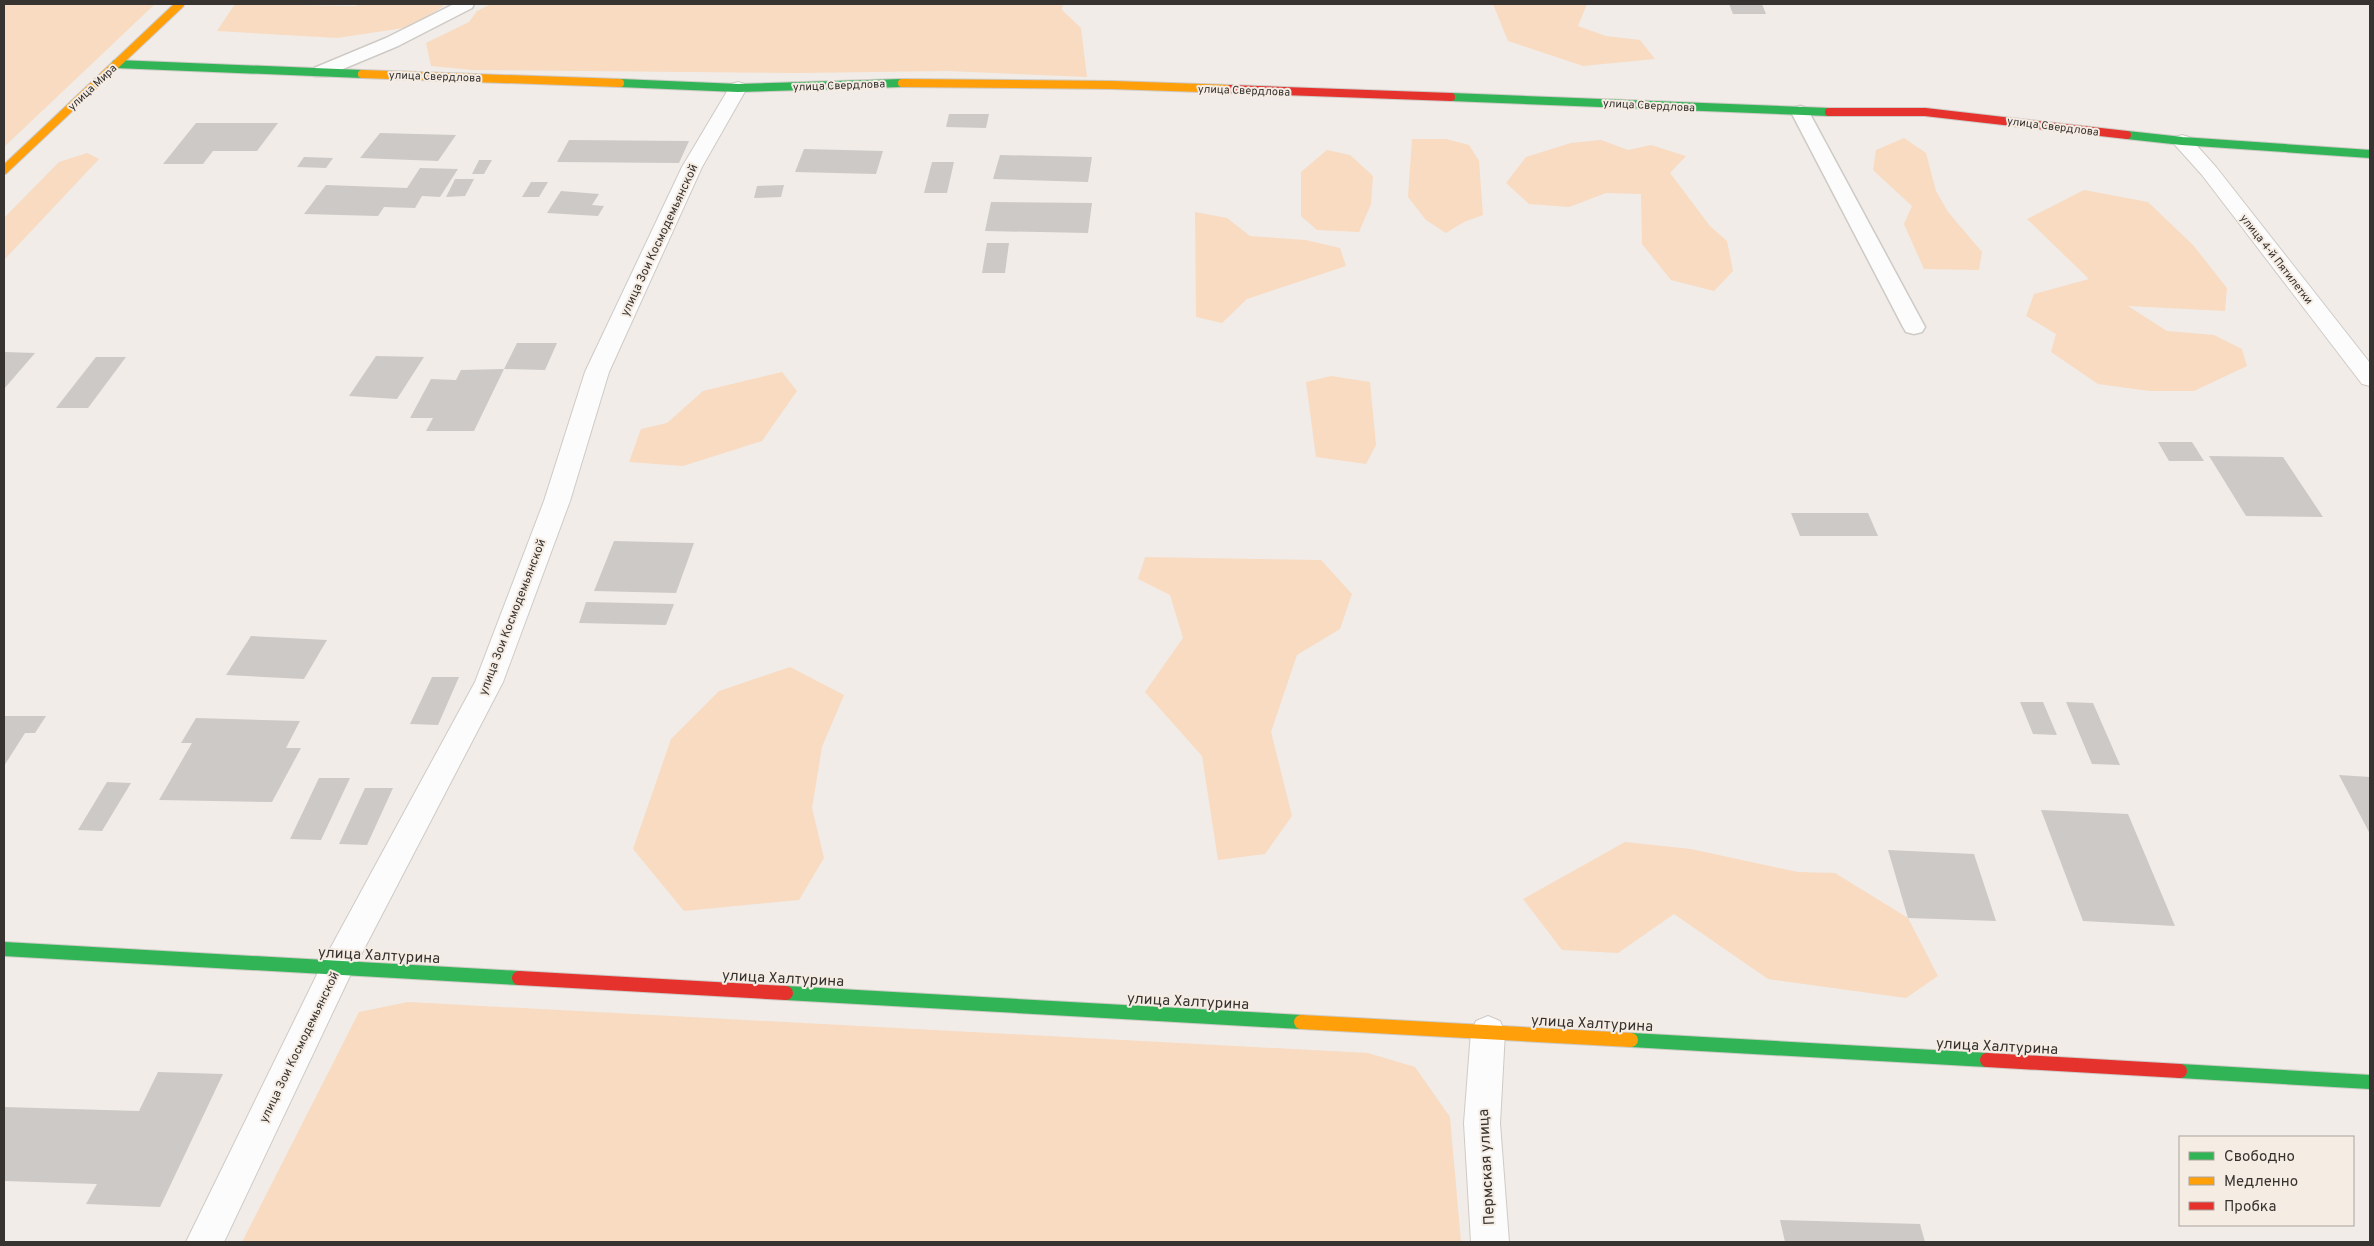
<svg xmlns="http://www.w3.org/2000/svg" width="2374" height="1246" font-family="Overpass,sans-serif">
  <style>
    .green { fill: #f8dbc1 }
    .building { fill: #cdc9c6 }
    .lines { fill: none; stroke-linecap: round; stroke-linejoin: round }
    .lane-casing { stroke: #cecac6; stroke-width: 3 }
    .street-casing { stroke: #cecac6; stroke-width: 2 }
    .fast-far1-casing { stroke: #cecac6; stroke-width: 10 }
    .fast-casing { stroke: #cecac6; stroke-width: 16 }
    .slow-far1-casing { stroke: #cecac6; stroke-width: 10 }
    .slow-casing { stroke: #cecac6; stroke-width: 16 }
    .jam-far1-casing { stroke: #cecac6; stroke-width: 10 }
    .jam-casing { stroke: #cecac6; stroke-width: 16 }
    .lane { fill: #fdfcfc; fill-rule: evenodd }
    .street { fill: #fdfcfc; fill-rule: evenodd }
    .fast-far1 { stroke: #30b455; stroke-width: 8 }
    .fast { stroke: #30b455; stroke-width: 14 }
    .slow-far1 { stroke: #ff9f0a; stroke-width: 8 }
    .slow { stroke: #ff9f0a; stroke-width: 14 }
    .jam-far1 { stroke: #e5322d; stroke-width: 8 }
    .jam { stroke: #e5322d; stroke-width: 14 }
    .labels { text-anchor: middle; stroke-width: 4; stroke-linejoin: round; paint-order: stroke }
    .far-street-label { font-size: 11px; fill: #373330; stroke: #f5ece4 }
    .street-label { font-size: 12px; fill: #373330; stroke: #f5ece4 }
    .near-street-label { font-size: 15px; fill: #373330; stroke: #f5ece4 }
  </style>
  <rect width="100%" height="100%" fill="#f1ece8"/>
  <g class="green">
    <path d="M 4,4 L 155,4 L 4,147 Z"/>
    <path d="M 235,4 L 356,6 L 358,4 L 435,4 L 444,6 L 410,27 L 337,38 L 217,31 Z"/>
    <path d="M 491,4 L 1063,4 L 1062,10 L 1081,28 L 1087,77 L 947,71 L 801,73 L 472,70 L 431,66 L 426,43 L 469,22 L 477,11 Z"/>
    <path d="M 1493,4 L 1587,4 L 1578,26 L 1606,36 L 1640,40 L 1655,59 L 1583,66 L 1508,41 Z"/>
    <path d="M 1904,138 L 1926,153 L 1936,191 L 1948,212 L 1982,252 L 1979,270 L 1924,269 L 1904,224 L 1912,206 L 1873,170 L 1876,150 Z"/>
    <path d="M 1412,139 L 1446,139 L 1469,145 L 1479,161 L 1483,215 L 1464,222 L 1446,233 L 1426,220 L 1408,197 Z"/>
    <path d="M 1601,140 L 1628,150 L 1651,145 L 1686,156 L 1670,173 L 1710,226 L 1727,241 L 1733,271 L 1714,291 L 1671,280 L 1642,244 L 1641,194 L 1606,193 L 1569,207 L 1529,204 L 1506,183 L 1526,157 L 1571,143 Z"/>
    <path d="M 1327,150 L 1350,155 L 1373,176 L 1371,204 L 1359,232 L 1317,230 L 1301,216 L 1301,172 Z"/>
    <path d="M 87,153 L 99,159 L 4,260 L 4,218 L 59,162 Z"/>
    <path d="M 2084,190 L 2148,202 L 2193,245 L 2227,288 L 2225,311 L 2128,306 L 2167,331 L 2214,335 L 2242,349 L 2247,366 L 2194,391 L 2150,391 L 2098,384 L 2051,352 L 2056,334 L 2026,316 L 2034,294 L 2089,279 L 2027,219 Z"/>
    <path d="M 1195,212 L 1227,218 L 1250,236 L 1306,240 L 1340,248 L 1346,266 L 1247,299 L 1222,323 L 1196,317 Z"/>
    <path d="M 782,372 L 797,391 L 762,441 L 683,466 L 629,462 L 641,429 L 667,423 L 703,391 Z"/>
    <path d="M 1331,376 L 1370,382 L 1376,445 L 1366,464 L 1316,457 L 1306,382 Z"/>
    <path d="M 1145,557 L 1321,560 L 1352,594 L 1340,629 L 1297,655 L 1271,732 L 1292,816 L 1265,854 L 1218,860 L 1202,756 L 1145,692 L 1183,638 L 1170,595 L 1138,579 Z"/>
    <path d="M 790,667 L 844,695 L 822,747 L 812,808 L 824,858 L 799,900 L 684,911 L 633,849 L 671,739 L 719,691 Z"/>
    <path d="M 1625,842 L 1691,849 L 1798,872 L 1835,873 L 1908,918 L 1938,976 L 1906,998 L 1768,979 L 1674,914 L 1618,953 L 1562,950 L 1523,899 Z"/>
    <path d="M 408,1002 L 1368,1053 L 1415,1067 L 1450,1117 L 1461,1242 L 242,1242 L 359,1012 Z"/>
  </g>
  <g class="building">
    <path d="M 1729,4 L 1762,4 L 1766,14 L 1733,14 Z"/>
    <path d="M 949,114 L 989,114 L 986,128 L 946,127 Z"/>
    <path d="M 196,123 L 278,123 L 257,151 L 213,151 L 203,164 L 163,164 Z"/>
    <path d="M 380,133 L 456,135 L 438,161 L 360,158 Z"/>
    <path d="M 569,140 L 689,141 L 679,163 L 557,162 Z"/>
    <path d="M 804,149 L 883,151 L 876,174 L 795,172 Z"/>
    <path d="M 1000,155 L 1092,157 L 1088,182 L 993,179 Z"/>
    <path d="M 304,157 L 333,158 L 326,168 L 297,167 Z"/>
    <path d="M 479,160 L 492,160 L 484,174 L 472,174 Z"/>
    <path d="M 932,162 L 954,162 L 947,193 L 924,193 Z"/>
    <path d="M 420,168 L 458,169 L 440,197 L 422,196 L 415,208 L 384,207 L 378,216 L 304,214 L 326,185 L 407,188 Z"/>
    <path d="M 455,179 L 474,179 L 465,196 L 446,197 Z"/>
    <path d="M 531,182 L 548,182 L 539,197 L 522,197 Z"/>
    <path d="M 784,185 L 781,197 L 754,198 L 757,186 Z"/>
    <path d="M 561,191 L 599,194 L 592,205 L 604,206 L 598,216 L 547,213 Z"/>
    <path d="M 991,202 L 1092,203 L 1088,233 L 985,231 Z"/>
    <path d="M 987,243 L 1009,243 L 1005,273 L 982,273 Z"/>
    <path d="M 517,343 L 557,343 L 545,370 L 504,369 Z"/>
    <path d="M 4,352 L 35,353 L 4,389 Z"/>
    <path d="M 376,356 L 424,357 L 397,399 L 349,396 Z"/>
    <path d="M 96,357 L 126,357 L 88,408 L 56,408 Z"/>
    <path d="M 504,369 L 474,431 L 426,431 L 433,418 L 410,418 L 431,379 L 456,380 L 461,370 Z"/>
    <path d="M 2158,442 L 2192,442 L 2204,461 L 2169,461 Z"/>
    <path d="M 2209,456 L 2283,457 L 2323,517 L 2246,516 Z"/>
    <path d="M 1791,513 L 1868,513 L 1878,536 L 1800,536 Z"/>
    <path d="M 614,541 L 694,543 L 676,593 L 594,591 Z"/>
    <path d="M 586,602 L 674,604 L 666,625 L 579,623 Z"/>
    <path d="M 251,636 L 327,640 L 304,679 L 226,675 Z"/>
    <path d="M 432,677 L 459,677 L 438,725 L 410,724 Z"/>
    <path d="M 2020,702 L 2043,702 L 2057,735 L 2033,734 Z"/>
    <path d="M 2066,702 L 2093,703 L 2120,765 L 2092,764 Z"/>
    <path d="M 4,716 L 46,716 L 35,733 L 25,733 L 4,766 Z"/>
    <path d="M 196,718 L 300,721 L 286,748 L 301,748 L 272,802 L 159,800 L 192,743 L 181,743 Z"/>
    <path d="M 2339,775 L 2370,777 L 2370,834 Z"/>
    <path d="M 319,778 L 350,778 L 321,840 L 290,839 Z"/>
    <path d="M 107,782 L 131,783 L 102,831 L 78,830 Z"/>
    <path d="M 365,788 L 393,788 L 367,845 L 339,844 Z"/>
    <path d="M 2041,810 L 2128,814 L 2175,926 L 2083,921 Z"/>
    <path d="M 1888,850 L 1974,854 L 1996,921 L 1908,918 Z"/>
    <path d="M 158,1072 L 223,1074 L 160,1207 L 86,1204 L 97,1184 L 4,1181 L 4,1107 L 139,1111 Z"/>
    <path d="M 1780,1220 L 1920,1224 L 1925,1242 L 1785,1242 Z"/>
  </g>
  <g class="lines">
    <g class="lane-casing">
      <g id="lane">
        <path d="M 454,4 L 474,4 L 472,8 L 398,46 L 326,76 L 314,76 L 311,72 L 314,68 L 386,38 Z"/>
        <path d="M 1800,106 L 1807,108 L 1809,112 L 1925,327 L 1922,332 L 1914,334 L 1906,332 L 1903,327 L 1791,112 L 1793,108 Z"/>
      </g>
    </g>
    <g class="street-casing">
      <g id="street">
        <path d="M 738,82 L 745,84 L 747,88 L 702,167 L 609,372 L 570,501 L 503,682 L 349,978 L 224,1242 L 186,1242 L 325,958 L 475,682 L 544,501 L 585,372 L 682,167 L 729,88 L 731,84 Z"/>
        <path d="M 2182,135 L 2189,137 L 2216,167 L 2370,363 L 2370,386 L 2362,384 L 2202,175 L 2175,145 L 2172,141 L 2175,137 Z"/>
        <path d="M 1488,1016 L 1500,1021 L 1505,1032 L 1500,1123 L 1509,1242 L 1471,1242 L 1464,1123 L 1471,1032 L 1476,1021 Z"/>
      </g>
    </g>
    <g class="fast-far1-casing">
      <g id="fast-far1">
        <path d="M 116,64 L 362,74"/>
        <path d="M 620,83 L 738,88 L 902,83"/>
        <path d="M 1451,97 L 1829,112"/>
        <path d="M 2127,135 L 2182,141 L 2370,154"/>
      </g>
    </g>
    <g class="fast-casing">
      <g id="fast">
        <path d="M 4,949 L 519,978"/>
        <path d="M 786,993 L 1301,1022"/>
        <path d="M 1631,1040 L 1987,1060"/>
        <path d="M 2180,1071 L 2370,1082"/>
      </g>
    </g>
    <g class="slow-far1-casing">
      <g id="slow-far1">
        <path d="M 362,74 L 620,83"/>
        <path d="M 902,83 L 1112,85 L 1230,89"/>
        <path d="M 4,170 L 180,4"/>
      </g>
    </g>
    <g class="slow-casing">
      <path id="slow" d="M 1301,1022 L 1631,1040"/>
    </g>
    <g class="jam-far1-casing">
      <g id="jam-far1">
        <path d="M 1230,89 L 1451,97"/>
        <path d="M 1829,112 L 1925,112 L 2127,135"/>
      </g>
    </g>
    <g class="jam-casing">
      <g id="jam">
        <path d="M 519,978 L 786,993"/>
        <path d="M 1987,1060 L 2180,1071"/>
      </g>
    </g>
    <use href="#lane" class="lane"/>
    <use href="#street" class="street"/>
    <use href="#fast-far1" class="fast-far1"/>
    <use href="#fast" class="fast"/>
    <use href="#slow-far1" class="slow-far1"/>
    <use href="#slow" class="slow"/>
    <use href="#jam-far1" class="jam-far1"/>
    <use href="#jam" class="jam"/>
  </g>
  <g class="labels">
    <g class="far-street-label">
      <text transform="translate(435 76) rotate(2)" y="4">улица Свердлова</text>
      <text transform="translate(839 85) rotate(-2)" y="4">улица Свердлова</text>
      <text transform="translate(92 87) rotate(-43)" y="4">улица Мира</text>
      <text transform="translate(1244 90) rotate(2)" y="4">улица Свердлова</text>
      <text transform="translate(1649 105) rotate(3)" y="4">улица Свердлова</text>
      <text transform="translate(2053 126) rotate(7)" y="4">улица Свердлова</text>
      <text transform="translate(2277 259) rotate(52)" y="4">улица 4-й Пятилетки</text>
    </g>
    <g class="street-label">
      <text transform="translate(659 240) rotate(-65)" y="4">улица Зои Космодемьянской</text>
      <text transform="translate(512 617) rotate(-69)" y="4">улица Зои Космодемьянской</text>
      <text transform="translate(299 1047) rotate(-64)" y="4">улица Зои Космодемьянской</text>
    </g>
    <g class="near-street-label">
      <text transform="translate(379 955) rotate(3)" y="5">улица Халтурина</text>
      <text transform="translate(783 978) rotate(3)" y="5">улица Халтурина</text>
      <text transform="translate(1188 1001) rotate(3)" y="5">улица Халтурина</text>
      <text transform="translate(1592 1023) rotate(3)" y="5">улица Халтурина</text>
      <text transform="translate(1997 1046) rotate(3)" y="5">улица Халтурина</text>
      <text transform="translate(1486 1167) rotate(-93)" y="5">Пермская улица</text>
    </g>
  </g>
  <rect width="2374" height="1246" fill="none" stroke="#373330" stroke-width="10"/>
  <rect x="2179" y="1136" width="175" height="90" fill="#f5ece4" stroke="#a9a29c"/>
  <rect x="2189" y="1152" width="25" height="8" fill="#30b455" stroke="#a9a29c"/>
  <text x="2224" y="1161" font-size="15" fill="#373330">Свободно</text>
  <rect x="2189" y="1177" width="25" height="8" fill="#ff9f0a" stroke="#a9a29c"/>
  <text x="2224" y="1186" font-size="15" fill="#373330">Медленно</text>
  <rect x="2189" y="1202" width="25" height="8" fill="#e5322d" stroke="#a9a29c"/>
  <text x="2224" y="1211" font-size="15" fill="#373330">Пробка</text>
</svg>
